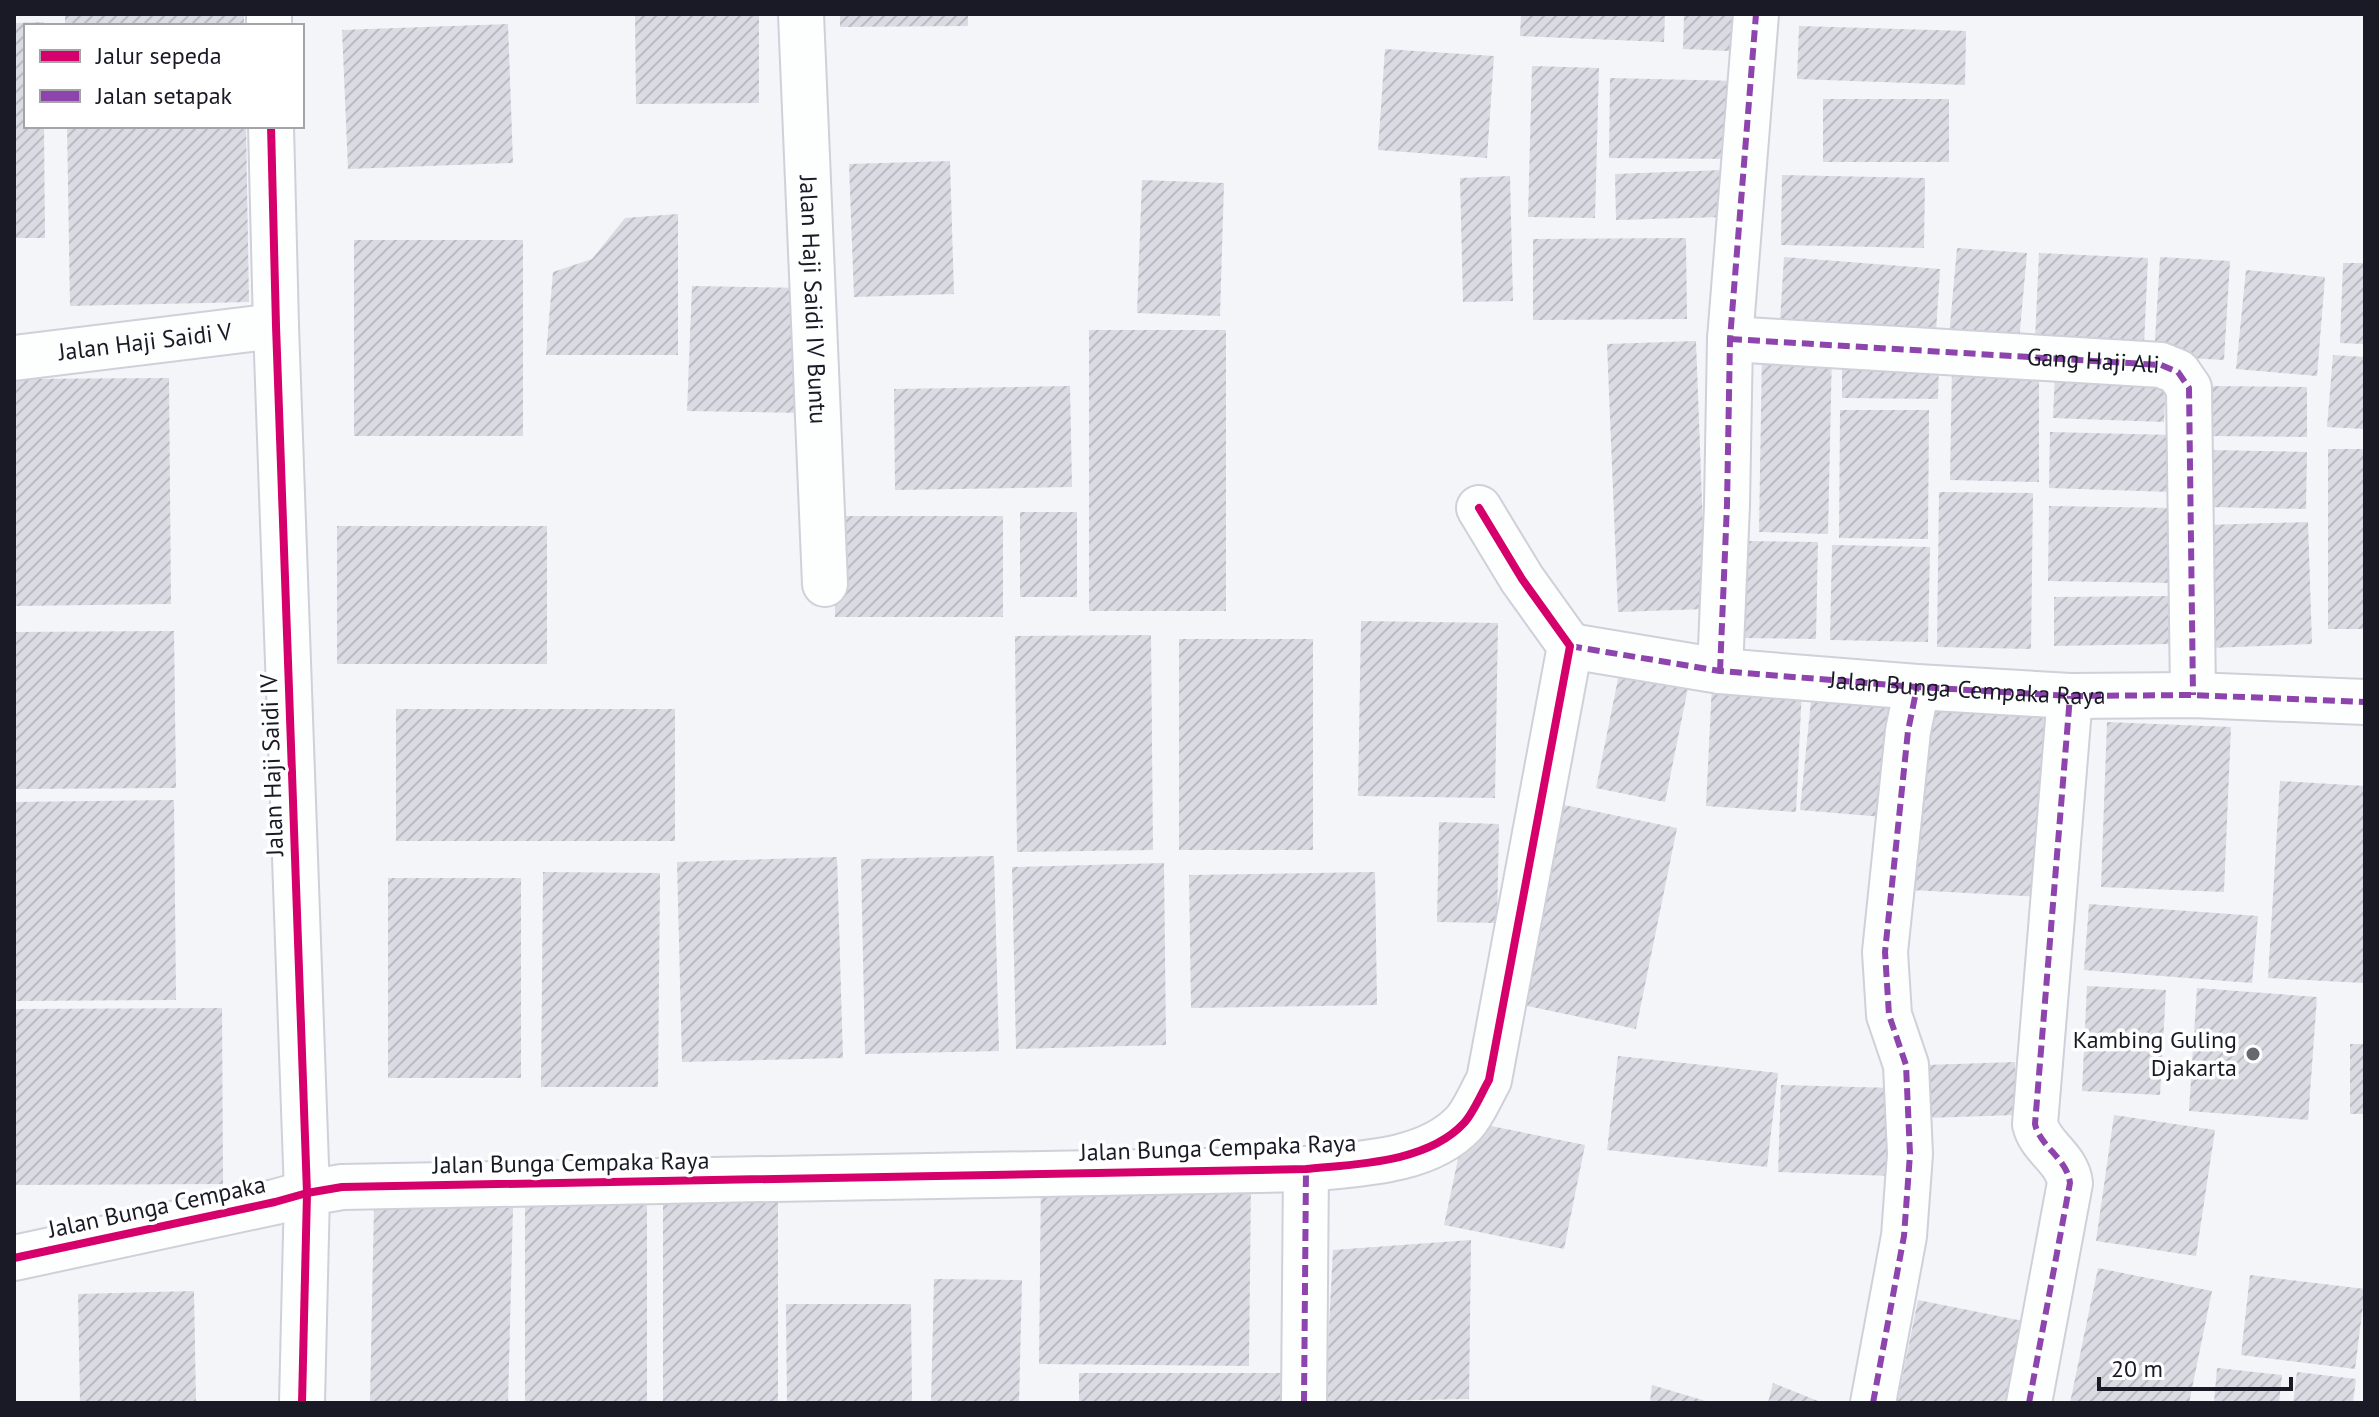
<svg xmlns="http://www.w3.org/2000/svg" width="2379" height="1417" font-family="'PT Sans',sans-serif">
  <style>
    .building { fill: url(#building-hatch) }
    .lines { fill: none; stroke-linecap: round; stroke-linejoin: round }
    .street-casing { stroke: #cfd0d9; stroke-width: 48 }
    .street { stroke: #fdfefe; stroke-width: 44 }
    .quiet { stroke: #8e44ad; stroke-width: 6; stroke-dasharray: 12 6; stroke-linecap: butt }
    .cycleway-casing { stroke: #fff; stroke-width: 13 }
    .cycleway { stroke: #d6006c; stroke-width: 8 }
    .poi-dot { fill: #66676f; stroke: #fff; stroke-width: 3 }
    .labels { text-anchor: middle; stroke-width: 7; stroke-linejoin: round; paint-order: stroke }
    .street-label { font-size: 24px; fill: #191a25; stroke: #fff }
    .poi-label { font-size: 24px; fill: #191a25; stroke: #fff; text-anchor: end }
  </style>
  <defs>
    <pattern id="building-hatch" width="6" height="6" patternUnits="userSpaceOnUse" patternTransform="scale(2)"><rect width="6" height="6" fill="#dbdce3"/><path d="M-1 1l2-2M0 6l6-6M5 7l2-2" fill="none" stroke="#bbbcc3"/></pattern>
  </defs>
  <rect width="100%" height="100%" fill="#f4f5f9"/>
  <g class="building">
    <rect x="65" y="14" width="179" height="12"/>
    <path d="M 635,14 L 759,14 L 759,103 L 636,104 Z"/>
    <path d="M 840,14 L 968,14 L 968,26 L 840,27 Z"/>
    <path d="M 1521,14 L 1665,14 L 1664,42 L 1520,36 Z"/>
    <path d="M 1684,14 L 1754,14 L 1752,52 L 1683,49 Z"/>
    <path d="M 44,22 L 44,26 L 26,26 L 26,126 L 44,126 L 45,238 L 14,238 L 14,23 Z"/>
    <path d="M 508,24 L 513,163 L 348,169 L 342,30 Z"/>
    <path d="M 1799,26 L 1966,31 L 1965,85 L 1797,79 Z"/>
    <path d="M 1385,49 L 1494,56 L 1487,158 L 1378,150 Z"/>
    <path d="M 1532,66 L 1599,68 L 1595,218 L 1528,217 Z"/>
    <path d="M 1610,78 L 1738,81 L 1737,159 L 1609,158 Z"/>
    <rect x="1823" y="99" width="126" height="63"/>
    <path d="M 67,126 L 246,126 L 249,302 L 70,306 Z"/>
    <path d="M 950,161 L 954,294 L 854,297 L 849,164 Z"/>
    <path d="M 1723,170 L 1724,217 L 1616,220 L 1615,174 Z"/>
    <path d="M 1782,175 L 1925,178 L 1924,248 L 1781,245 Z"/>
    <path d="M 1510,176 L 1513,301 L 1463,302 L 1460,178 Z"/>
    <path d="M 1142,180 L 1224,183 L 1220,316 L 1137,313 Z"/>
    <path d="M 678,214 L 678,355 L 546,355 L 553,272 L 592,259 L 625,218 Z"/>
    <path d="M 1686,238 L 1687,319 L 1533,320 L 1533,239 Z"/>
    <rect x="354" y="240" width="169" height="196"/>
    <path d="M 1957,248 L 2027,253 L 2019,341 L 1949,336 Z"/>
    <path d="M 2039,253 L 2148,258 L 2144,345 L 2035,340 Z"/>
    <path d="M 1784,257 L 1940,269 L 1936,332 L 1780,321 Z"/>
    <path d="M 2160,257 L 2230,261 L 2224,360 L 2154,356 Z"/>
    <path d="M 2343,263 L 2365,263 L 2365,344 L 2340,343 Z"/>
    <path d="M 2246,270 L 2325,277 L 2317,376 L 2236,369 Z"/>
    <path d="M 692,286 L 807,288 L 803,413 L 687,411 Z"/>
    <rect x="1089" y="330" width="137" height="281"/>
    <path d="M 1696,341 L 1706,609 L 1618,612 L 1607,344 Z"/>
    <path d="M 1762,350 L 1832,351 L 1828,534 L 1759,532 Z"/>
    <path d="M 2333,355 L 2365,357 L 2365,429 L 2327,427 Z"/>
    <path d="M 1842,363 L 1939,364 L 1938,399 L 1842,398 Z"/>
    <path d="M 1952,365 L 2039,366 L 2039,482 L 1950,480 Z"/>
    <path d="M 2055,372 L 2166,376 L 2164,422 L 2053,418 Z"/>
    <path d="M 169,378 L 171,604 L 14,606 L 14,379 Z"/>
    <path d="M 1070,386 L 1072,487 L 895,490 L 894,389 Z"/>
    <path d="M 2207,386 L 2307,387 L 2307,437 L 2207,436 Z"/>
    <path d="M 1840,410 L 1929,410 L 1928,539 L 1839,538 Z"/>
    <path d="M 2050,432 L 2173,435 L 2171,492 L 2049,488 Z"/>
    <rect x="2328" y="449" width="37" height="180"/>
    <path d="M 2210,450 L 2307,452 L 2306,509 L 2209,507 Z"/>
    <path d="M 1939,492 L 2033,493 L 2031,649 L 1937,647 Z"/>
    <path d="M 2049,506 L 2173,508 L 2172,583 L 2048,581 Z"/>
    <rect x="1020" y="512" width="57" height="85"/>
    <rect x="835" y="516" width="168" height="101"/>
    <path d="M 2308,522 L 2312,644 L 2210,648 L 2206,525 Z"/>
    <rect x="337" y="526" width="210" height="138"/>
    <path d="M 1747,541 L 1818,542 L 1816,639 L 1745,638 Z"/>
    <path d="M 1832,545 L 1930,547 L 1928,642 L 1830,640 Z"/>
    <path d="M 2169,596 L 2169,644 L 2054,646 L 2054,597 Z"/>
    <path d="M 1361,621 L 1498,623 L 1495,798 L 1358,796 Z"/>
    <path d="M 174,631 L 176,788 L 14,789 L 14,632 Z"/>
    <path d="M 1151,635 L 1153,850 L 1017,852 L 1015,636 Z"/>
    <rect x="1179" y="639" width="134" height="211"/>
    <path d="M 1620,669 L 1689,683 L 1665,802 L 1596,788 Z"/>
    <path d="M 1712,684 L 1802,689 L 1796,812 L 1706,806 Z"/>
    <path d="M 1812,691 L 1906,699 L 1895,818 L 1800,810 Z"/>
    <path d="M 1921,708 L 2054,715 L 2045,897 L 1911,890 Z"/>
    <rect x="396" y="709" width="279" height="132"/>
    <path d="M 2107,722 L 2231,727 L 2224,892 L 2101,887 Z"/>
    <path d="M 2280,781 L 2365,786 L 2365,983 L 2268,978 Z"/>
    <path d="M 174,800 L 176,1000 L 14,1001 L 14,802 Z"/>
    <path d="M 1564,805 L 1677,828 L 1636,1029 L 1523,1005 Z"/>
    <path d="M 1439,822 L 1499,824 L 1497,923 L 1437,922 Z"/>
    <path d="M 994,856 L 999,1051 L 865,1054 L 861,859 Z"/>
    <path d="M 837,857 L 843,1058 L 682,1062 L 677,862 Z"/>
    <path d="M 1164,863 L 1166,1045 L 1016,1049 L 1012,867 Z"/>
    <path d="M 543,872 L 660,873 L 658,1087 L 541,1087 Z"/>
    <path d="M 1375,872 L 1377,1005 L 1191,1008 L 1189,875 Z"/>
    <rect x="388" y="878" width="133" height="200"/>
    <path d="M 2089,904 L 2258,916 L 2252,983 L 2084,970 Z"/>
    <path d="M 2087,986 L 2166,990 L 2160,1095 L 2082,1091 Z"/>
    <path d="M 2197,988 L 2317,997 L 2308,1120 L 2189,1111 Z"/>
    <path d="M 222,1008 L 223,1184 L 14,1185 L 14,1009 Z"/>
    <rect x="2350" y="1044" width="15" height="70"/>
    <path d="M 1618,1056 L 1778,1073 L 1767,1167 L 1607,1150 Z"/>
    <path d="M 2015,1062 L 2016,1115 L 1927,1118 L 1926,1065 Z"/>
    <path d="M 1781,1085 L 1894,1088 L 1891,1176 L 1778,1172 Z"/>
    <path d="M 2114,1115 L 2215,1130 L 2196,1256 L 2096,1241 Z"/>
    <path d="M 1466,1121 L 1585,1145 L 1564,1249 L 1444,1225 Z"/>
    <path d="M 1041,1177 L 1251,1179 L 1249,1366 L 1039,1364 Z"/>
    <rect x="663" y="1184" width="115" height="219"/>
    <rect x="525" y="1193" width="122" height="210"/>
    <path d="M 374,1205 L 513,1208 L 508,1403 L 370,1403 Z"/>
    <path d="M 1471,1240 L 1469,1399 L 1325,1402 L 1333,1250 Z"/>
    <path d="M 2098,1268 L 2212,1291 L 2189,1403 L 2070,1403 Z"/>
    <path d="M 2250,1275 L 2365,1289 L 2355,1369 L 2241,1355 Z"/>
    <path d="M 934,1279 L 1022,1280 L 1019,1403 L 931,1403 Z"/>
    <path d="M 194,1291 L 196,1403 L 80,1403 L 78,1294 Z"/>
    <path d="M 1918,1300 L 2033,1323 L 2017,1403 L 1897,1403 Z"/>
    <path d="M 786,1304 L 911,1304 L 912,1403 L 787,1403 Z"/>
    <path d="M 2217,1368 L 2282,1375 L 2279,1403 L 2214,1403 Z"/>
    <path d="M 2297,1372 L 2356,1379 L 2353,1403 L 2293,1403 Z"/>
    <rect x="1079" y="1373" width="203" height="30"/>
    <path d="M 1773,1383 L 1823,1403 L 1768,1403 Z"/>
    <path d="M 1652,1385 L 1709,1402 L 1709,1403 L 1650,1403 Z"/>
  </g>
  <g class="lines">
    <g class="street-casing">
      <g id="street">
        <path d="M 269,14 L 269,26"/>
        <path id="s1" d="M 801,14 L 825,584"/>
        <path d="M 271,126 L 276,326 L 307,1193 L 302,1403"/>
        <path d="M 1730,339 L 2161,365 L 2178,372 L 2189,388 L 2193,695"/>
        <path id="s2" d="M 14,358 L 276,326"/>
        <path d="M 1570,646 L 1720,671 L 1917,687 L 2070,696 L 2193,695 L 2365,702"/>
        <path d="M 1720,671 L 1727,505 L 1730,339 L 1756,14"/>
        <path d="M 14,1258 L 275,1202 L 307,1193 L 342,1187 L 1306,1169 C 1356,1164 1427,1163 1464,1123 C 1474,1112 1481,1094 1489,1080 L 1570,646 L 1522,579 L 1479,508"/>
        <path d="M 1304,1403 L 1306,1169"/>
        <path d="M 1873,1403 L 1904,1236 L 1910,1154 L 1906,1065 L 1889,1015 L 1885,952 L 1908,731 L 1917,687"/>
        <path d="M 2029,1403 L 2070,1183 C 2067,1158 2040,1147 2035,1124 L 2070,696"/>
      </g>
    </g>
    <use href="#street" class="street"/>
    <g class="quiet">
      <path id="s3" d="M 1730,339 L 2161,365 L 2178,372 L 2189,388 L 2193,695"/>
      <path id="s4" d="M 1570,646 L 1720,671 L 1917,687 L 2070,696 L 2193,695 L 2365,702"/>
      <path d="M 1720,671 L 1727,505 L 1730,339 L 1756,14"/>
      <path d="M 1304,1403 L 1306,1169"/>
      <path d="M 1873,1403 L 1904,1236 L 1910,1154 L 1906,1065 L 1889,1015 L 1885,952 L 1908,731 L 1917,687"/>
      <path d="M 2029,1403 L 2070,1183 C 2067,1158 2040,1147 2035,1124 L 2070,696"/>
    </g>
    <g class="cycleway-casing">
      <g id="cycleway">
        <path d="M 271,126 L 276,326 L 307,1193 L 302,1403"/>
        <path d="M 14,1258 L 275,1202 L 307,1193 L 342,1187 L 1306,1169 C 1356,1164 1427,1163 1464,1123 C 1474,1112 1481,1094 1489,1080 L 1570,646 L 1522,579 L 1479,508"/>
      </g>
    </g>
    <use href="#cycleway" class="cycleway"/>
  </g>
  <circle class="poi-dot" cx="2253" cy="1054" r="8"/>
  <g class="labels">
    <g class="street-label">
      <text dy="8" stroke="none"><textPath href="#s1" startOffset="286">Jalan Haji Saidi IV Buntu</textPath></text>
      <text dy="8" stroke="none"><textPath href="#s2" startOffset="132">Jalan Haji Saidi V</textPath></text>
      <text dy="8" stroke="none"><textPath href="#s3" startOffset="364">Gang Haji Ali</textPath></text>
      <text dy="8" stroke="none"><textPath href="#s4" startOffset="400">Jalan Bunga Cempaka Raya</textPath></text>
      <text transform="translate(272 765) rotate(-92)" y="8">Jalan Haji Saidi IV</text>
      <text transform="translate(1218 1148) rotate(-2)" y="8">Jalan Bunga Cempaka Raya</text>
      <text transform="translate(571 1163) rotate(-1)" y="8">Jalan Bunga Cempaka Raya</text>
      <text transform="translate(157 1207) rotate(-12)" y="8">Jalan Bunga Cempaka</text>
    </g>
    <g class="poi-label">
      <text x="2237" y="1048">Kambing Guling<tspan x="2237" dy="28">Djakarta</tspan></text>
    </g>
  </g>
  <rect width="2379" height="1417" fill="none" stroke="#191a25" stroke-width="32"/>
  <rect x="24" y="24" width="280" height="104" fill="#ffffff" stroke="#a3a3a8" stroke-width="2"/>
  <rect x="40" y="50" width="40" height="12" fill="#d6006c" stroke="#a3a3a8" stroke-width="2"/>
  <text x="96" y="64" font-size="24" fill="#191a25">Jalur sepeda</text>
  <rect x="40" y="90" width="40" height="12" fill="#8e44ad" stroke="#a3a3a8" stroke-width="2"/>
  <text x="96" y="104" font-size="24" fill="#191a25">Jalan setapak</text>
  <path d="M2099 1377v12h192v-12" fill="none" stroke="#191a25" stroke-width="4"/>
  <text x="2111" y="1377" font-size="24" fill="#191a25" stroke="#ffffff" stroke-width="6" paint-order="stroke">20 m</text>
</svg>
